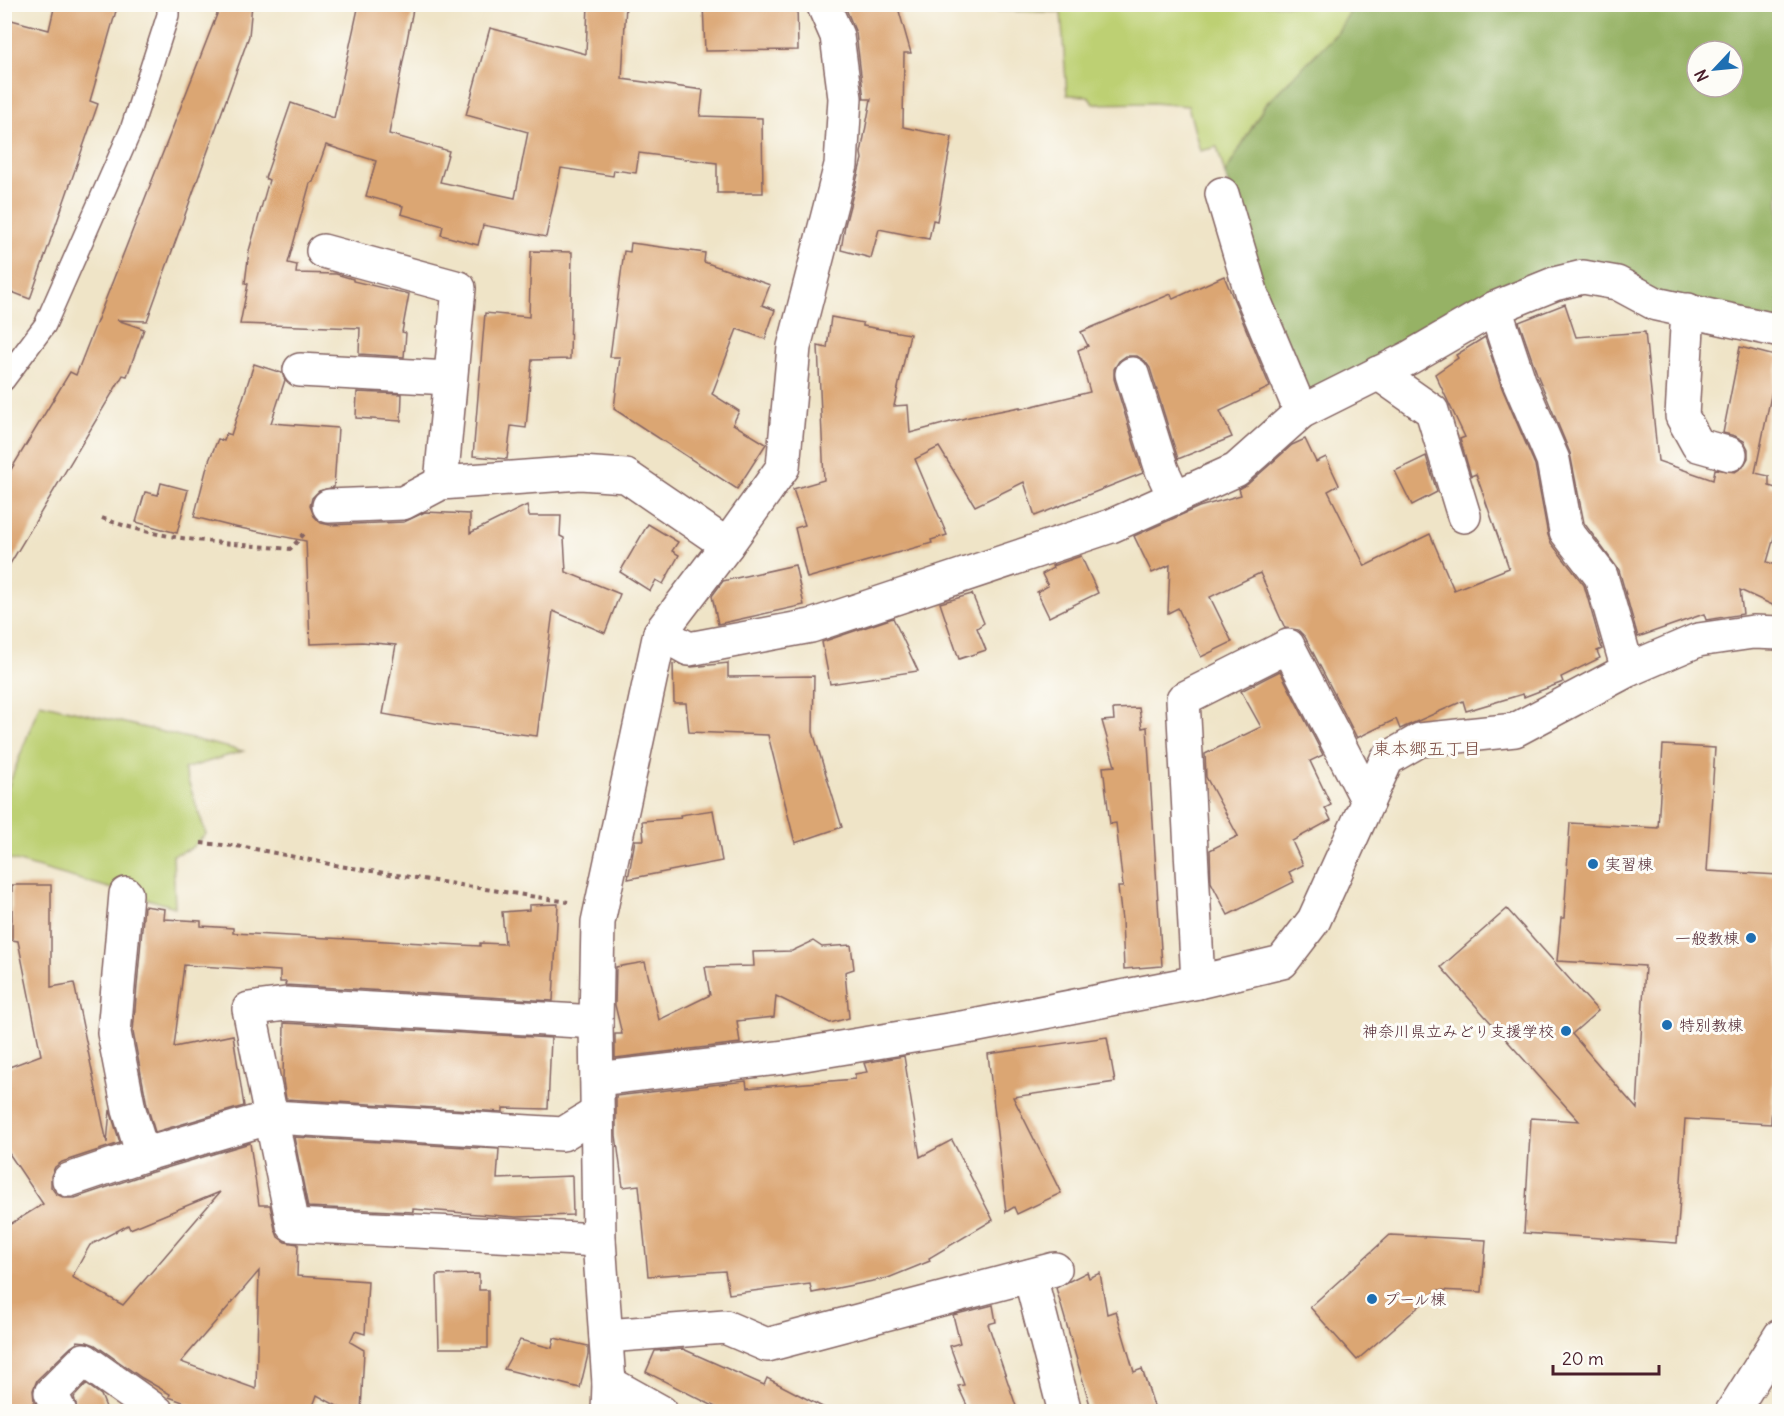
<svg xmlns="http://www.w3.org/2000/svg" width="1784" height="1416" font-family="Delius,'Klee One',sans-serif">
  <style>
    .green { fill: #bdd073; stroke: #84784f; stroke-width: 1.5 }
    .forest { fill: #96b265; stroke: #706848; stroke-width: 1.5; fill-rule: evenodd }
    .building { fill: #dba673; fill-rule: evenodd }
    .lines { fill: none; stroke-linecap: round; stroke-linejoin: round }
    .lane-casing { stroke: #846462; stroke-width: 24 }
    .street-casing { stroke: #846462; stroke-width: 36 }
    .path { stroke: #846462; stroke-width: 4; stroke-dasharray: 4.5 4.5; stroke-linecap: butt }
    .lane { stroke: #fff; stroke-width: 21 }
    .street { stroke: #fff; stroke-width: 33 }
    .poi-dot { fill: #1f6fb2; stroke: #fdfcf7; stroke-width: 2 }
    .labels { text-anchor: middle; stroke-width: 6; stroke-linejoin: round; paint-order: stroke }
    .poi-label { font-size: 16px; fill: #4a1f2b; stroke: #fdfcf7; text-anchor: start }
    .neighbourhood-label { font-size: 18px; fill: #7d4e44; stroke: #fdfcf7 }
  </style>
  <rect width="100%" height="100%" fill="#fdfcf7"/>
  <filter id="ink" filterUnits="userSpaceOnUse"><feTurbulence type="fractalNoise" baseFrequency=".0167" numOctaves="2"/><feDisplacementMap in="SourceGraphic" scale="12" xChannelSelector="R" yChannelSelector="G"/><feConvolveMatrix kernelMatrix="1 2 1 2 8 2 1 2 1" color-interpolation-filters="sRGB"/></filter>
  <filter id="wash" filterUnits="userSpaceOnUse"><feTurbulence type="fractalNoise" baseFrequency=".008" numOctaves="4" result="noise"/><feDisplacementMap in="SourceGraphic" scale="24" xChannelSelector="R" yChannelSelector="G"/><feGaussianBlur stdDeviation="1.35" result="paint"/><feColorMatrix in="noise" values="0 0 0 0 0 0 0 0 0 0 0 0 0 0 0 0 0 1.4 0 .05"/><feComposite in="paint" operator="in"/></filter>
  <g filter="url(#wash)">
    <rect width="100%" height="100%" fill="#efe4c7"/>
    <g class="green">
      <path d="M 921,5 L 1354,5 L 1338,32 L 1265,105 L 1225,174 L 1217,147 L 1200,151 L 1188,106 L 1153,103 L 1093,104 L 1088,96 L 1067,95 L 1061,12 L 922,9 Z"/>
      <path d="M 40,703 L 243,751 L 184,769 L 206,834 L 190,849 L 173,855 L 175,907 L 5,858 L 4,798 Z"/>
    </g>
    <path class="forest" d="M 1354,5 L 1779,5 L 1779,322 L 1671,297 L 1588,266 L 1306,396 L 1270,310 L 1225,174 L 1265,105 L 1338,32 ZM 1697,51 L 1733,51 L 1733,87 L 1697,87 Z"/>
    <g id="blocks">
      <g class="building">
        <path d="M 55,4 L 118,4 L 90,101 L 98,104 L 30,299 L 4,289 L 4,18 L 49,30 Z"/>
        <path d="M 221,4 L 252,4 L 249,36 L 147,321 L 117,320 L 144,329 L 127,376 L 123,375 L 4,574 L 4,481 L 70,372 L 76,375 Z"/>
        <path d="M 359,4 L 414,4 L 389,134 L 449,151 L 440,182 L 515,198 L 528,132 L 466,115 L 490,28 L 586,54 L 588,4 L 626,4 L 622,79 L 703,90 L 700,116 L 762,118 L 763,193 L 717,193 L 717,163 L 639,153 L 636,173 L 614,170 L 613,176 L 561,168 L 546,237 L 483,225 L 478,245 L 441,235 L 443,226 L 401,214 L 403,206 L 366,196 L 376,161 L 326,145 L 313,182 L 310,183 L 288,263 L 297,265 L 296,273 L 336,274 L 353,279 L 353,281 L 409,294 L 402,332 L 406,333 L 404,357 L 359,354 L 360,328 L 240,324 L 248,284 L 245,283 L 249,251 L 269,180 L 265,178 L 291,103 L 334,118 Z"/>
        <path d="M 703,4 L 797,4 L 798,50 L 705,51 Z"/>
        <path d="M 844,4 L 897,4 L 911,53 L 904,53 L 903,127 L 952,137 L 937,221 L 933,220 L 929,239 L 879,229 L 871,258 L 841,250 L 845,225 L 862,159 L 861,153 L 871,99 L 864,99 L 856,33 Z"/>
        <path d="M 631,243 L 705,253 L 704,262 L 770,285 L 762,305 L 775,310 L 765,339 L 737,329 L 712,394 L 739,411 L 733,424 L 766,444 L 737,489 L 614,409 L 620,357 L 610,357 L 624,251 L 630,252 Z"/>
        <path d="M 531,251 L 572,252 L 570,359 L 532,360 L 526,428 L 511,426 L 507,459 L 473,456 L 485,313 L 529,317 Z"/>
        <path d="M 1224,276 L 1270,387 L 1220,411 L 1232,437 L 1178,459 L 1150,368 L 1145,361 L 1137,356 L 1126,356 L 1119,361 L 1114,369 L 1114,379 L 1143,473 L 1035,516 L 1024,482 L 975,506 L 939,447 L 915,459 L 947,535 L 931,540 L 932,543 L 807,578 L 795,528 L 805,525 L 793,489 L 824,480 L 818,346 L 827,348 L 831,317 L 863,323 L 863,326 L 910,334 L 894,406 L 908,405 L 910,433 L 969,417 L 1020,407 L 1020,409 L 1090,392 L 1078,350 L 1088,346 L 1081,332 L 1171,294 L 1173,299 Z"/>
        <path d="M 1565,304 L 1576,337 L 1645,332 L 1658,461 L 1713,480 L 1715,469 L 1735,472 L 1743,467 L 1748,458 L 1748,449 L 1744,441 L 1735,436 L 1723,433 L 1740,347 L 1779,357 L 1755,473 L 1769,476 L 1769,486 L 1779,489 L 1779,520 L 1767,562 L 1779,566 L 1779,608 L 1740,590 L 1743,614 L 1706,620 L 1704,614 L 1638,637 L 1619,570 L 1584,523 L 1570,453 L 1537,374 L 1519,322 Z"/>
        <path d="M 1485,337 L 1502,388 L 1535,465 L 1548,535 L 1551,543 L 1584,585 L 1602,649 L 1597,651 L 1600,658 L 1561,677 L 1563,682 L 1524,697 L 1523,694 L 1466,711 L 1463,701 L 1400,729 L 1396,719 L 1357,738 L 1305,637 L 1298,630 L 1285,628 L 1260,573 L 1210,597 L 1232,642 L 1201,657 L 1178,608 L 1168,613 L 1170,565 L 1152,573 L 1134,536 L 1199,507 L 1241,495 L 1239,489 L 1248,484 L 1292,445 L 1305,439 L 1316,462 L 1326,457 L 1339,485 L 1328,491 L 1365,566 L 1430,534 L 1454,590 L 1509,568 L 1476,474 L 1471,476 L 1460,439 L 1465,437 L 1435,374 L 1458,358 L 1456,355 Z"/>
        <path d="M 254,364 L 282,373 L 285,380 L 271,423 L 338,428 L 334,487 L 319,491 L 312,498 L 310,506 L 314,516 L 321,523 L 330,525 L 404,522 L 425,512 L 470,514 L 470,533 L 527,505 L 529,516 L 561,516 L 560,536 L 564,538 L 566,572 L 620,594 L 605,633 L 553,611 L 537,736 L 446,725 L 383,714 L 396,645 L 362,642 L 310,644 L 306,541 L 230,526 L 194,517 L 208,463 L 218,439 L 224,441 L 226,433 L 231,435 Z"/>
        <path d="M 357,392 L 402,394 L 401,421 L 356,418 Z"/>
        <path d="M 1426,456 L 1437,492 L 1412,505 L 1395,471 Z"/>
        <path d="M 161,483 L 188,490 L 177,533 L 136,522 L 145,492 L 158,495 Z"/>
        <path d="M 648,524 L 678,542 L 672,551 L 679,555 L 663,584 L 656,580 L 650,591 L 620,572 Z"/>
        <path d="M 1081,556 L 1098,593 L 1049,617 L 1037,592 L 1048,586 L 1042,574 L 1053,568 L 1052,566 Z"/>
        <path d="M 795,565 L 804,605 L 718,624 L 712,596 L 723,581 Z"/>
        <path d="M 972,594 L 984,623 L 977,628 L 986,650 L 959,659 L 940,603 Z"/>
        <path d="M 893,618 L 918,671 L 830,684 L 822,642 Z"/>
        <path d="M 676,663 L 692,667 L 728,663 L 728,677 L 814,676 L 813,732 L 842,827 L 795,843 L 768,735 L 689,732 L 686,703 L 674,703 L 673,664 Z"/>
        <path d="M 1280,671 L 1323,755 L 1310,761 L 1331,805 L 1325,808 L 1331,820 L 1292,841 L 1303,865 L 1289,872 L 1294,882 L 1228,915 L 1211,882 L 1210,850 L 1238,836 L 1206,777 L 1205,754 L 1261,727 L 1241,691 Z"/>
        <path d="M 1139,708 L 1142,728 L 1147,727 L 1162,966 L 1124,969 L 1122,920 L 1118,887 L 1123,887 L 1116,823 L 1110,824 L 1103,767 L 1115,766 L 1102,721 L 1114,720 L 1113,709 Z"/>
        <path d="M 1663,745 L 1715,748 L 1707,871 L 1779,875 L 1779,1022 L 1776,1022 L 1771,1124 L 1685,1119 L 1677,1243 L 1524,1233 L 1531,1118 L 1579,1121 L 1441,967 L 1507,909 L 1598,1011 L 1572,1034 L 1637,1109 L 1645,966 L 1557,961 L 1561,918 L 1564,918 L 1570,823 L 1658,828 Z"/>
        <path d="M 713,810 L 722,861 L 628,879 L 635,840 L 644,840 L 642,821 L 681,818 L 680,815 Z"/>
        <path d="M 12,885 L 51,885 L 51,987 L 74,983 L 107,1143 L 110,1110 L 120,1143 L 62,1162 L 55,1167 L 51,1176 L 51,1187 L 56,1194 L 65,1198 L 75,1198 L 149,1173 L 250,1143 L 259,1205 L 270,1205 L 275,1229 L 278,1237 L 285,1242 L 298,1244 L 297,1276 L 368,1281 L 365,1334 L 355,1331 L 350,1342 L 364,1350 L 361,1412 L 348,1412 L 317,1395 L 311,1412 L 210,1412 L 169,1397 L 170,1394 L 142,1378 L 95,1345 L 87,1342 L 77,1341 L 77,1343 L 71,1347 L 37,1380 L 33,1390 L 34,1401 L 39,1412 L 4,1412 L 4,1228 L 43,1204 L 4,1146 L 4,1069 L 41,1055 L 18,941 L 12,940 ZM 220,1192 L 123,1305 L 72,1277 L 90,1245 L 128,1225 L 130,1229 ZM 259,1271 L 256,1389 L 181,1362 Z"/>
        <path d="M 558,904 L 553,1001 L 285,985 L 286,982 L 280,982 L 280,971 L 184,965 L 174,1047 L 233,1035 L 244,1106 L 155,1132 L 147,1105 L 133,1032 L 144,906 L 165,909 L 164,919 L 201,921 L 201,926 L 233,928 L 233,933 L 480,946 L 480,943 L 505,944 L 502,912 L 529,910 L 529,905 Z"/>
        <path d="M 813,941 L 822,947 L 851,945 L 854,969 L 845,972 L 849,1018 L 830,1023 L 776,996 L 774,1017 L 737,1021 L 740,1043 L 615,1058 L 615,1034 L 622,1034 L 615,1005 L 616,967 L 645,962 L 659,1020 L 710,995 L 705,967 L 754,966 L 753,952 L 792,951 Z"/>
        <path d="M 284,1023 L 551,1038 L 548,1109 L 503,1108 L 503,1112 L 286,1099 L 283,1080 Z"/>
        <path d="M 1107,1037 L 1115,1082 L 1013,1097 L 1061,1193 L 1017,1214 L 1014,1207 L 1006,1212 L 988,1054 Z"/>
        <path d="M 904,1056 L 920,1157 L 952,1140 L 993,1220 L 929,1258 L 930,1261 L 888,1278 L 812,1293 L 810,1284 L 729,1294 L 725,1271 L 648,1276 L 639,1185 L 623,1187 L 616,1135 L 616,1096 L 746,1081 L 747,1088 L 855,1079 L 855,1074 L 867,1072 L 864,1063 Z"/>
        <path d="M 294,1137 L 499,1149 L 497,1179 L 572,1176 L 573,1215 L 516,1217 L 413,1209 L 413,1212 L 308,1207 Z"/>
        <path d="M 1390,1235 L 1486,1240 L 1482,1292 L 1438,1290 L 1357,1360 L 1310,1307 Z"/>
        <path d="M 1087,1272 L 1089,1278 L 1100,1273 L 1107,1314 L 1116,1311 L 1134,1372 L 1142,1369 L 1156,1412 L 1092,1412 L 1056,1288 Z"/>
        <path d="M 479,1274 L 479,1290 L 488,1290 L 488,1348 L 439,1348 L 437,1275 Z"/>
        <path d="M 993,1305 L 996,1322 L 988,1324 L 1018,1412 L 970,1412 L 958,1386 L 964,1385 L 950,1346 L 960,1343 L 953,1315 Z"/>
        <path d="M 554,1338 L 588,1346 L 588,1355 L 580,1388 L 504,1369 L 520,1340 L 552,1348 Z"/>
        <path d="M 683,1349 L 764,1385 L 767,1378 L 832,1412 L 725,1412 L 646,1372 L 655,1351 Z"/>
        <path d="M 86,1384 L 101,1395 L 108,1412 L 78,1412 L 74,1397 Z"/>
      </g>
    </g>
  </g>
  <g filter="url(#ink)">
    <use href="#blocks" fill-opacity="0" stroke="#846462" stroke-width="1.5"/>
    <g class="lines">
      <g class="lane-casing">
        <path id="lane" d="M 4,380 L 45,325 L 131,130 L 168,15 L 168,4"/>
      </g>
      <g class="street-casing">
        <g id="street">
          <path d="M 1222,194 L 1252,295 L 1301,412"/>
          <path d="M 323,251 L 459,288 L 441,483"/>
          <path d="M 1495,308 L 1519,381 L 1553,460 L 1566,531 L 1601,576 L 1628,670"/>
          <path d="M 1688,310 L 1682,416 L 1698,445 L 1730,454"/>
          <path d="M 300,370 L 449,378"/>
          <path d="M 1378,373 L 1432,411 L 1464,516"/>
          <path d="M 1132,374 L 1162,470 L 1175,498"/>
          <path d="M 329,506 L 403,503 L 441,483 L 580,473 L 626,476 L 727,545"/>
          <path d="M 660,633 L 689,649 L 811,626 L 1111,526 L 1236,470 L 1301,412 L 1409,358 L 1495,308 L 1554,284 L 1583,277 L 1617,283 L 1656,304 L 1780,331"/>
          <path d="M 126,894 L 114,1033 L 129,1110 L 143,1155"/>
          <path d="M 1198,982 L 1183,699 L 1288,646 L 1368,801"/>
          <path d="M 596,1022 L 286,1004 L 249,1009 L 293,1225 L 599,1240"/>
          <path d="M 597,1079 L 786,1057 L 973,1026 L 1198,982 L 1282,962 L 1314,920 L 1387,759 L 1420,740 L 1515,730 L 1628,670 L 1698,640 L 1753,632 L 1780,633"/>
          <path d="M 69,1180 L 143,1155 L 272,1117 L 563,1134 L 597,1113"/>
          <path d="M 1030,1276 L 1065,1412"/>
          <path d="M 606,1336 L 725,1327 L 767,1345 L 1055,1269"/>
          <path d="M 609,1383 L 661,1412"/>
          <path d="M 60,1412 L 51,1393 L 84,1360 L 157,1412"/>
          <path d="M 608,1412 L 609,1383 L 599,1240 L 596,1022 L 598,922 L 660,633 L 727,545 L 783,467 L 794,347 L 841,165 L 845,98 L 837,36 L 823,4"/>
          <path d="M 1732,1412 L 1780,1336"/>
        </g>
      </g>
      <g class="path">
        <path d="M 102,518 C 162,541 227,543 290,549 L 306,532"/>
        <path d="M 201,843 L 245,847 L 340,866 L 568,902"/>
      </g>
      <use href="#lane" class="lane"/>
      <use href="#street" class="street"/>
    </g>
  </g>
  <g class="poi-dot">
    <circle cx="1593" cy="864" r="6"/>
    <circle cx="1751" cy="938" r="6"/>
    <circle cx="1667" cy="1025" r="6"/>
    <circle cx="1566" cy="1031" r="6"/>
    <circle cx="1372" cy="1299" r="6"/>
  </g>
  <g class="labels">
    <g class="poi-label">
      <text x="1605" y="870">実習棟</text>
      <text x="1739" y="944" text-anchor="end">一般教棟</text>
      <text x="1679" y="1031">特別教棟</text>
      <text x="1554" y="1037" text-anchor="end">神奈川県立みどり支援学校</text>
      <text x="1384" y="1305">プール棟</text>
    </g>
    <g class="neighbourhood-label">
      <text x="1427" y="755">東本郷五丁目</text>
    </g>
  </g>
  <rect width="1784" height="1416" fill="none" stroke="#fdfcf7" stroke-width="24"/>
  <g transform="translate(1715 69) rotate(244)"><circle r="28" fill="#fdfcf7" stroke="#b5a4a5" stroke-width="1.5"/>
  <path d="M0-4.5L10 22L0 15L-10 22Z" fill="#1f6fb2"/>
  <text y="-9" font-size="16" font-weight="bold" text-anchor="middle" fill="#4a1f2b">N</text>
  </g>
  <path d="M1553 1365v9h106v-9" fill="none" stroke="#4a1f2b" stroke-width="3"/>
  <text x="1562" y="1365" font-size="18" fill="#4a1f2b" stroke="#fdfcf7" stroke-width="4.5" paint-order="stroke">20 m</text>
</svg>
